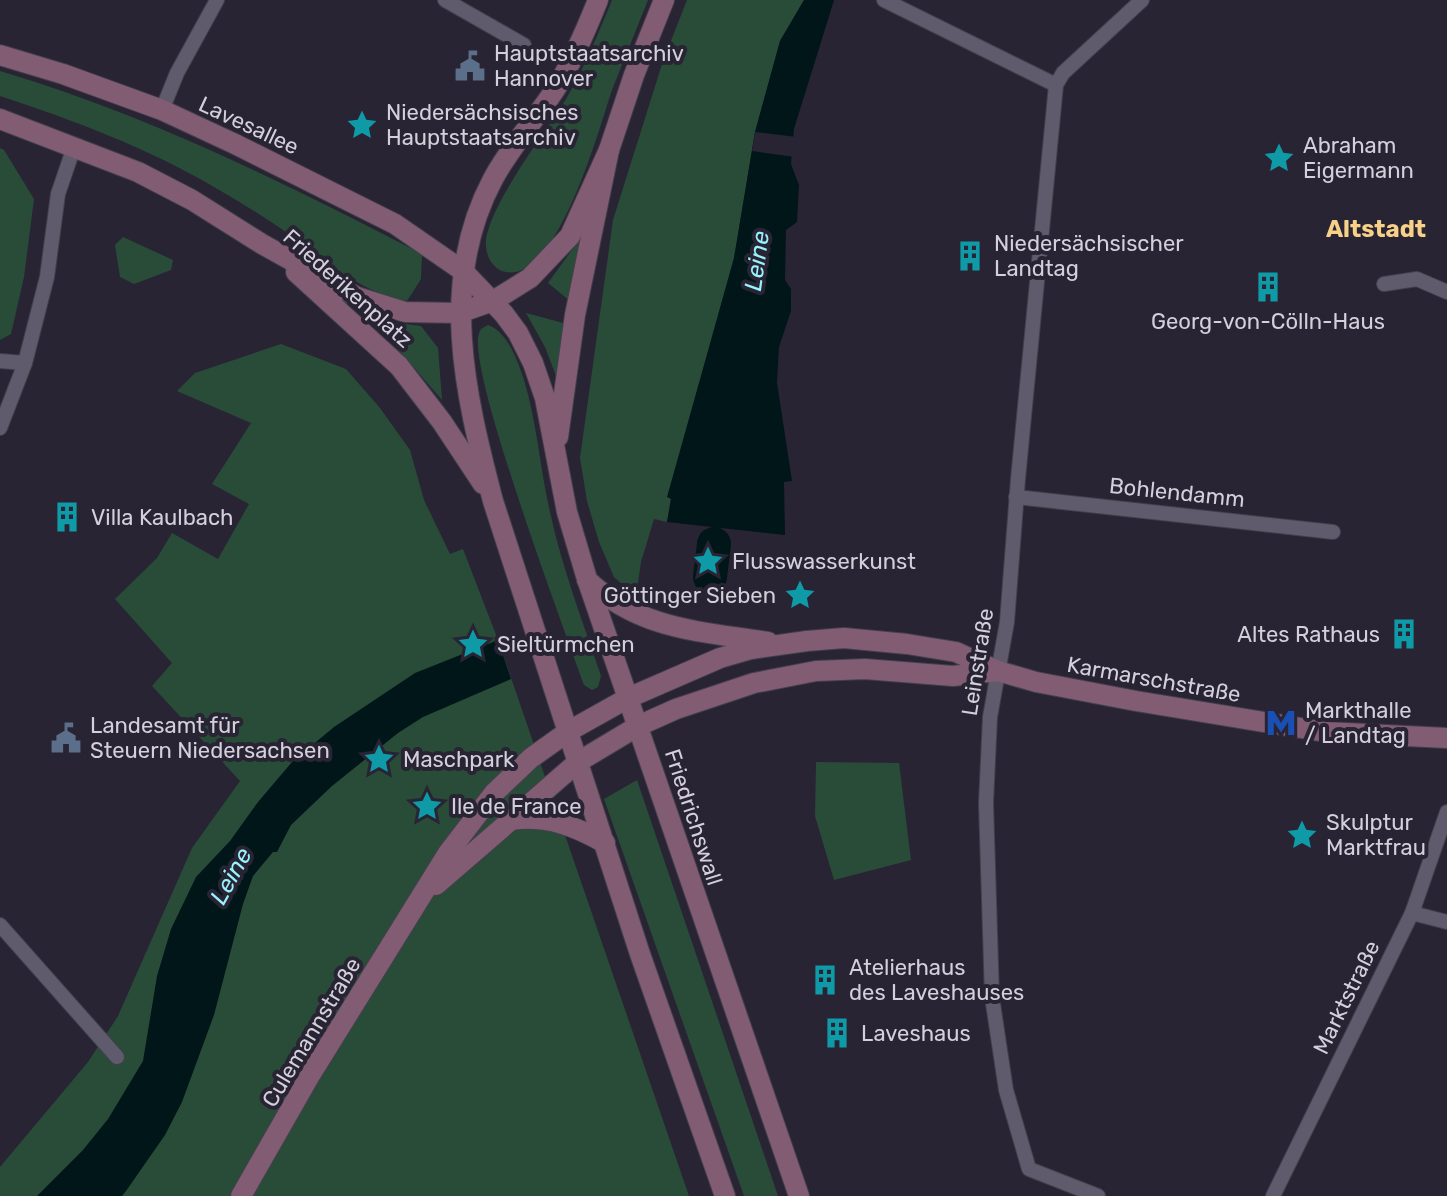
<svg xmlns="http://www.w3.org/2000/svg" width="1447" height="1196" font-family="Rubik,sans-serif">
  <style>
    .green { fill: #294c39 }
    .water { fill: #001619 }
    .pier { fill: #282434 }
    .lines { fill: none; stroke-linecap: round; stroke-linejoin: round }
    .river { stroke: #001619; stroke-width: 34 }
    .street-casing { stroke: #43404d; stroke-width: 16 }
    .secondary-casing { stroke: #43404d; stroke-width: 22 }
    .street { stroke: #5f5b6d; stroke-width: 14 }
    .secondary { stroke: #825c72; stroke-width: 20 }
    .labels { text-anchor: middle; stroke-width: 8; stroke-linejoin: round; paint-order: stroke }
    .poi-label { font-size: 22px; fill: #d3d0db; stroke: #282434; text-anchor: start }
    .street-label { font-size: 22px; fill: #d3d0db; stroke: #282434 }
    .neighbourhood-label { font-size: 24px; font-weight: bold; fill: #f8d189; stroke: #282434 }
    .water-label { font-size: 24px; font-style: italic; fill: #97f3fd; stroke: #282434 }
  </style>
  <rect width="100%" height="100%" fill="#282434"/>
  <g class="green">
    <path d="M 612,0 L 648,0 C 636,30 624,60 612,90 C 600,125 556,290 502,271 C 492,267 487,257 486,247 C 482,214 548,129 566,99 C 585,67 598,34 612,0 Z"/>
    <path d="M 687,0 L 804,0 L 780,41 L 755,132 L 734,258 L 668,496 L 671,498 L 667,522 L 654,519 L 641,562 L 636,597 L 614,577 L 599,542 L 587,501 L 580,458 L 613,220 L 663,61 Z"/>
    <path d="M 0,71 C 148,115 285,183 422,254 L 421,279 L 407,301 C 359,292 325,260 286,232 C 263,216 238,201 214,187 C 148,148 73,120 0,96 Z"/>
    <path d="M 0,148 L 4,150 L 34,199 L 24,277 L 11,334 L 0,340 Z"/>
    <path d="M 582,236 L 570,301 L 548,283 Z"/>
    <path d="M 123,237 L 173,260 L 171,270 L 134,284 L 120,277 L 115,245 Z"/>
    <path d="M 526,313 L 567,324 L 558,381 L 545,347 Z"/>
    <path d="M 382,321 L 421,326 L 438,348 L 442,400 L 379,327 Z"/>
    <path d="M 488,325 C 508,332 518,362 524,380 C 537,423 540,469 550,512 C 562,568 583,622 601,676 L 598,687 L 592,690 L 584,685 C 566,633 466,369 479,333 C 481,328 483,328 488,325 Z"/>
    <path d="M 281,344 L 346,369 L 380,408 L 410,450 L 424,500 L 450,554 L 463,549 L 498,640 L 689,1196 L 0,1196 L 0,1167 L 88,1062 L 118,1016 L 192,848 L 240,781 L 152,686 L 172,663 L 115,599 L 157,558 L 172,533 L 218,559 L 249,504 L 212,484 L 251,423 L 177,391 L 195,373 Z"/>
    <path d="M 816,762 L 899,763 L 911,860 L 834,880 L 815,816 Z"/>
    <path d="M 637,780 L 778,1196 L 744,1196 L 604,799 Z"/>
  </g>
  <g class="water">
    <path d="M 804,0 L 834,0 L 794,129 L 791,164 L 799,185 L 797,222 L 786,230 L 785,280 L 791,289 L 791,311 L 779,347 L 777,383 L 792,481 L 784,482 L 785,535 L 667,522 L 671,499 L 667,497 L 734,258 L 755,132 L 780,41 Z"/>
    <path d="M 498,640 L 511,679 L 423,717 L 398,733 L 332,786 L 291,825 L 277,852 L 273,852 L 253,876 L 243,904 L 214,1015 L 182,1102 L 165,1135 L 126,1191 L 122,1196 L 37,1196 L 83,1150 L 108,1119 L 143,1061 L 157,976 L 171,929 L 196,877 L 230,841 L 258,802 L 292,762 L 334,727 L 415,673 Z"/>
  </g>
  <path class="pier" d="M 755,132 L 797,137 L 795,157 L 752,151 Z"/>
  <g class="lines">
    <path class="river" d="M 710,577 L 714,544"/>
    <g class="street-casing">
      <g id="street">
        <path d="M 445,0 L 524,45"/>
        <path d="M 884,0 L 1056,85"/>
        <path d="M 162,110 L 177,73 L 217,0"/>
        <path d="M 1384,284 L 1417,279 L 1447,292"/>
        <path d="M 0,361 L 25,363"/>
        <path d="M 0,428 L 25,363 L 47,277 L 58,194 L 74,147"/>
        <path d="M 1016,497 L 1333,532"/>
        <path d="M 1412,913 L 1447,922"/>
        <path d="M 0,925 L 117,1057"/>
        <path d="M 1098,1196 L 1029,1169 L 1006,1090 L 992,997 L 986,803 L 990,717 L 1007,622 L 1018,479 L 1056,85 L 1063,73 L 1142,0"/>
        <path d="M 1273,1196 L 1412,913 L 1447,812"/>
      </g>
    </g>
    <g class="secondary-casing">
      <g id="secondary">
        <path d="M 598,0 C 586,30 573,61 556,88 C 536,119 510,147 493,179 C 438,282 465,394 493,501 L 640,954 L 725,1196"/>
        <path d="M 0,55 L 63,74 L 162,110 L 235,144 L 395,224 L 463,271 L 504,314 L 518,333 L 533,363 L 545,398 L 567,512 L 587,579 L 799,1196"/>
        <path d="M 0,119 L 138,172 L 192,200 L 262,244 L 357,297 L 405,312 L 459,313 L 493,301 L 530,278 L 570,236 L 609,150"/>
        <path d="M 296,272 L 399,366 L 442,422 L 483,484"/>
        <path d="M 558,437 L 575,315 L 609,150 L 634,75 L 664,0"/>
        <path d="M 587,580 C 640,630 699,631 768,642"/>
        <path d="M 511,820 C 547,815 575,826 605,843"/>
        <path d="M 436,885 L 578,762 L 638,726 L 676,709 L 754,683 L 816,671 L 865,669 L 953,676 L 998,671"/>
        <path d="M 241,1196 L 309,1077 L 448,853 L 494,793 L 531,758 L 569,731 L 628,698 L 720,658 L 751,649 L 807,641 L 844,638 L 907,644 L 956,652 L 998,671 L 1036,682 L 1136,701 L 1325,732 L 1447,738"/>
      </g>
    </g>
    <use href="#street" class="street"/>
    <use href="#secondary" class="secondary"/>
  </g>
  <defs>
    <g id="civic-bare" transform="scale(2.4)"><path d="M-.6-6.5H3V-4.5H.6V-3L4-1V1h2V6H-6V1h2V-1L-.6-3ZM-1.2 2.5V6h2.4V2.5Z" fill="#5c6f8a" stroke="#282434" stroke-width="2.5" paint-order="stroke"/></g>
    <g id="sight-bare" transform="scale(2.4)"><path d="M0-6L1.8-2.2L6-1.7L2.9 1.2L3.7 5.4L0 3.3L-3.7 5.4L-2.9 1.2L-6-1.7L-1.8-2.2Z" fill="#0f9aa8" stroke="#282434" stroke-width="2.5" paint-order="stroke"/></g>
    <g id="building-bare" transform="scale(2.4)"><path d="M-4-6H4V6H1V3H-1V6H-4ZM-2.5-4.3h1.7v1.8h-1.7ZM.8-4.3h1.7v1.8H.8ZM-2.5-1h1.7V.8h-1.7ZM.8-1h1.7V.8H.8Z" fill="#0f9aa8" stroke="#282434" stroke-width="2.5" paint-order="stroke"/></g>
    <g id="metro-bare" transform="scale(2.4)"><path d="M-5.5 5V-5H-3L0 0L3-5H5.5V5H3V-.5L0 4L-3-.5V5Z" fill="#1a4fb4" stroke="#282434" stroke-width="2.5" paint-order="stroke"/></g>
  </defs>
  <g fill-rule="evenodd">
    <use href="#civic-bare" x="470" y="66"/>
    <use href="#sight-bare" x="362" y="125"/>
    <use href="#sight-bare" x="1279" y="158"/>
    <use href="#building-bare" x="970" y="256"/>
    <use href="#building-bare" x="1268" y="287"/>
    <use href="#building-bare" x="67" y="517"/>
    <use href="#sight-bare" x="708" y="561"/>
    <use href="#sight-bare" x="800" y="595"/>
    <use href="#building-bare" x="1404" y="634"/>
    <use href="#sight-bare" x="473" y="644"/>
    <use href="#metro-bare" x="1281" y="723"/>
    <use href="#civic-bare" x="66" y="738"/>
    <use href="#sight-bare" x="379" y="759"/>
    <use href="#sight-bare" x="427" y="806"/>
    <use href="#sight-bare" x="1302" y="835"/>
    <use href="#building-bare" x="825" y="980"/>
    <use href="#building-bare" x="837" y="1033"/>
  </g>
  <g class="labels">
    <g class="poi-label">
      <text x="494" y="61">Hauptstaatsarchiv<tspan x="494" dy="25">Hannover</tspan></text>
      <text x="386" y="120">Niedersächsisches<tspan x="386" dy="25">Hauptstaatsarchiv</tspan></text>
      <text x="1303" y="153">Abraham<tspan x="1303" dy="25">Eigermann</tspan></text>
      <text x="994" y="251">Niedersächsischer<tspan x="994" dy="25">Landtag</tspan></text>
      <text x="1268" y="329" text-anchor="middle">Georg-von-Cölln-Haus</text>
      <text x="91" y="525">Villa Kaulbach</text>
      <text x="732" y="569">Flusswasserkunst</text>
      <text x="776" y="603" text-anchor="end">Göttinger Sieben</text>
      <text x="1380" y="642" text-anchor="end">Altes Rathaus</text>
      <text x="497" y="652">Sieltürmchen</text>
      <text x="1305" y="718">Markthalle<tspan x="1305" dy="25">/ Landtag</tspan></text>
      <text x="90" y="733">Landesamt für<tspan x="90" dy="25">Steuern Niedersachsen</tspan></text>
      <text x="403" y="767">Maschpark</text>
      <text x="451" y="814">Ile de France</text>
      <text x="1326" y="830">Skulptur<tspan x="1326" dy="25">Marktfrau</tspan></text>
      <text x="849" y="975">Atelierhaus<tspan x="849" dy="25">des Laveshauses</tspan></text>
      <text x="861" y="1041">Laveshaus</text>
    </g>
    <g class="street-label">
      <text transform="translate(249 125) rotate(25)" y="8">Lavesallee</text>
      <text transform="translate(348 288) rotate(42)" y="8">Friederikenplatz</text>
      <text transform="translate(1177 492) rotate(6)" y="8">Bohlendamm</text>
      <text transform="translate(977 662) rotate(-81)" y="8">Leinstraße</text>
      <text transform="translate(1154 679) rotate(10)" y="8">Karmarschstraße</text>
      <text transform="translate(694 817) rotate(72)" y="8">Friedrichswall</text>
      <text transform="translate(1346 997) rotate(-64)" y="8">Marktstraße</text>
      <text transform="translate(311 1032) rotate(-59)" y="8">Culemannstraße</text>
    </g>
    <g class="neighbourhood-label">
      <text x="1376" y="237">Altstadt</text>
    </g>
    <g class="water-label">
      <text transform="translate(757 261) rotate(-82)" y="8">Leine</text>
      <text transform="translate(231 876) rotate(-61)" y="8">Leine</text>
    </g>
  </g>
</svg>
